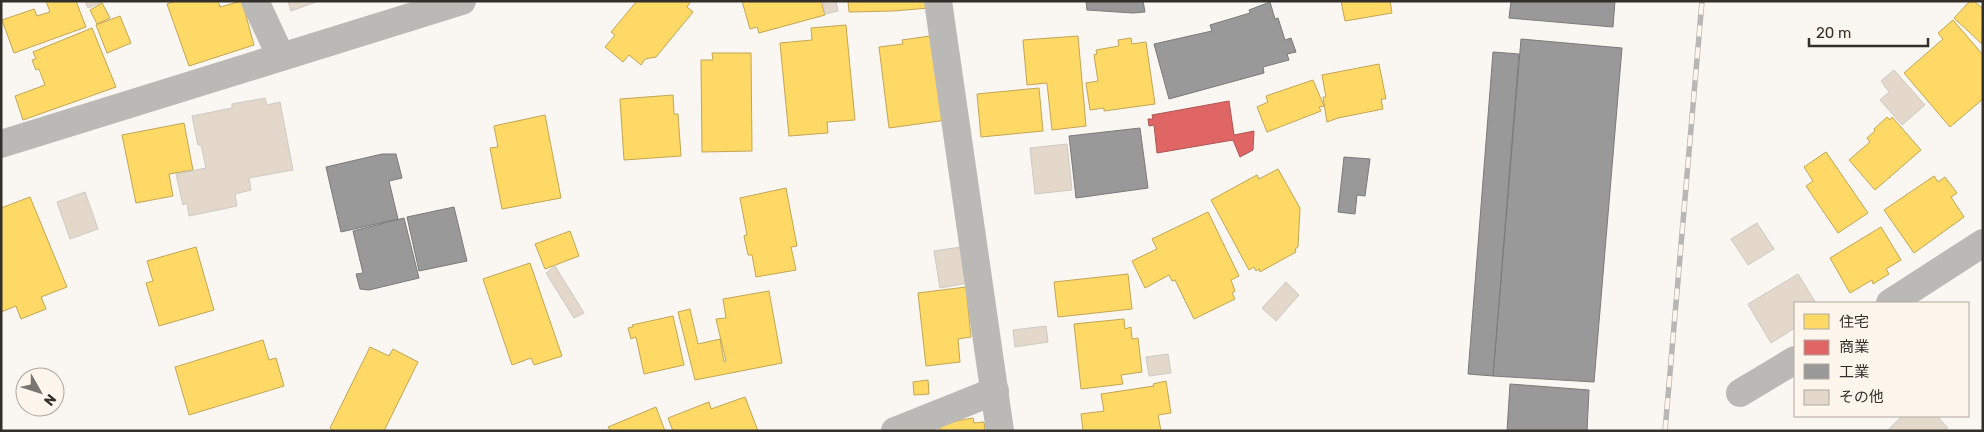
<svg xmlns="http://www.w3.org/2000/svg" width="1984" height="432" font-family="Rubik,'Noto Sans JP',sans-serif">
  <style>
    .homes { fill: #ffd966; stroke: #c2a655 }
    .shops { fill: #e06666; stroke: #ac5655 }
    .industry { fill: #999; stroke: #7a7a78 }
    .building { fill: #e3d8c9; stroke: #cdcac6 }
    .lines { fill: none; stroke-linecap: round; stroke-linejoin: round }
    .minor { stroke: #bab9b6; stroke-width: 28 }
    .rail-casing { stroke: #b9b7b5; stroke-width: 5.5 }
    .rail { stroke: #fef6ed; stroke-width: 4; stroke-dasharray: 11; stroke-linecap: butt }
  </style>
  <rect width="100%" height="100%" fill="#faf6f1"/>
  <g class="homes">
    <path d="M 46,1 L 76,1 L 86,27 L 14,53 L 2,20 L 34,9 L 37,16 L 50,12 Z"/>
    <path d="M 176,1 L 218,1 L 220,7 L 242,1 L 254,45 L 189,66 L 167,4 Z"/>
    <path d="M 637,1 L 691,1 L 687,7 L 693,12 L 656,57 L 645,59 L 641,65 L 629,55 L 623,62 L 605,47 L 615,35 L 611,32 Z"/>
    <path d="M 742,1 L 821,1 L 825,15 L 759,33 L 757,27 L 750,29 Z"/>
    <path d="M 848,1 L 929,1 L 929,8 L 893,11 L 849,12 Z"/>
    <path d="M 1341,1 L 1390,1 L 1392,13 L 1345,21 Z"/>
    <path d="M 1970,1 L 1974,1 L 1983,9 L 1982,44 L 1954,18 Z"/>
    <path d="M 102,3 L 110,18 L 97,24 L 90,10 Z"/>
    <path d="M 120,16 L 131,43 L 107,53 L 96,25 Z"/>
    <path d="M 1953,20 L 1983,55 L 1983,99 L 1950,127 L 1904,73 L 1943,39 L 1938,33 Z"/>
    <path d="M 846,25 L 855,120 L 827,122 L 828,133 L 789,136 L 780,43 L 812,40 L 811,28 Z"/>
    <path d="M 92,28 L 116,87 L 23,120 L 15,96 L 45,85 L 39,69 L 36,70 L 32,60 L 36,59 L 33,52 Z"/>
    <path d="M 937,35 L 947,120 L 889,128 L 879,47 L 903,44 L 902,40 Z"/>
    <path d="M 1078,36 L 1086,126 L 1052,130 L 1047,83 L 1027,85 L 1023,40 Z"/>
    <path d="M 1131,38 L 1132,44 L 1146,42 L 1155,104 L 1104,111 L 1104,108 L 1090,110 L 1086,83 L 1098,81 L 1094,55 L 1097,54 L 1096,50 L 1119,46 L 1118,40 Z"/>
    <path d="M 712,53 L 751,53 L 752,151 L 702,152 L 701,60 L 713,60 Z"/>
    <path d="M 1379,64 L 1386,99 L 1381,99 L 1383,109 L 1338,118 L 1327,122 L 1323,97 L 1326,97 L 1322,75 Z"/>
    <path d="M 1313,80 L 1324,106 L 1319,107 L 1321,111 L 1267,132 L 1257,107 L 1268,102 L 1266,96 Z"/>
    <path d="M 1039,88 L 1043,131 L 981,137 L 977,94 Z"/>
    <path d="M 673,95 L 674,114 L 678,114 L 681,156 L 624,160 L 620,99 Z"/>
    <path d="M 545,115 L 561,198 L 502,209 L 490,148 L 498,147 L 494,126 Z"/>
    <path d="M 1887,117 L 1890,120 L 1892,117 L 1921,150 L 1875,190 L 1849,160 L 1870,142 L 1867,138 L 1875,131 L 1874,129 Z"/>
    <path d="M 184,123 L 193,170 L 169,174 L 173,196 L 136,203 L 122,135 Z"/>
    <path d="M 1826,152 L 1868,213 L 1838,233 L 1806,186 L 1813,181 L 1804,167 Z"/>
    <path d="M 1278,169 L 1300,208 L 1298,247 L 1295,249 L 1296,252 L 1260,272 L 1259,269 L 1256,271 L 1254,267 L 1249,270 L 1211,200 L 1257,175 L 1259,179 Z"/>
    <path d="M 1934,176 L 1938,182 L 1945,177 L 1957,193 L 1951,197 L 1964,217 L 1914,253 L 1884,210 Z"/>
    <path d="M 786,188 L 797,246 L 791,247 L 796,270 L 756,277 L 752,255 L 748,255 L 744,236 L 747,235 L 740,198 Z"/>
    <path d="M 30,197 L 67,287 L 41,297 L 46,309 L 21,319 L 16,306 L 1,312 L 1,208 Z"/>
    <path d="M 1208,212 L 1239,276 L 1231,280 L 1235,291 L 1232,293 L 1235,299 L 1194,319 L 1175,280 L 1172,281 L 1169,275 L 1145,288 L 1132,261 L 1157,249 L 1152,239 Z"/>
    <path d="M 1881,227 L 1901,260 L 1886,269 L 1889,274 L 1873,284 L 1872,280 L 1850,293 L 1830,258 Z"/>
    <path d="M 570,231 L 579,256 L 545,269 L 535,244 Z"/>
    <path d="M 196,247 L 214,310 L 159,326 L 146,283 L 153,281 L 147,261 Z"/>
    <path d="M 530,263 L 562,356 L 534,365 L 531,358 L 512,365 L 483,279 Z"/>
    <path d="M 1128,274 L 1132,309 L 1058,317 L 1054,282 Z"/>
    <path d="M 966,287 L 971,337 L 958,339 L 960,362 L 926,366 L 918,293 Z"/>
    <path d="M 769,291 L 782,363 L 695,380 L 678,312 L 690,309 L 698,344 L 720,339 L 724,362 L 726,361 L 716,319 L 726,318 L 723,299 Z"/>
    <path d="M 673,316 L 684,365 L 644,374 L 636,337 L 631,339 L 628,328 L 633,327 L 632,325 Z"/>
    <path d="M 1124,319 L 1125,329 L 1131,327 L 1132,339 L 1138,338 L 1142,372 L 1121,375 L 1123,384 L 1081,389 L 1074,324 Z"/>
    <path d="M 263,340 L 269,360 L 276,358 L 284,386 L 189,415 L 175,367 Z"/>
    <path d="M 370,347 L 389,356 L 393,349 L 418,362 L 384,431 L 335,431 L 330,428 Z"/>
    <path d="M 928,380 L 929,394 L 914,395 L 913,382 Z"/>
    <path d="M 1166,381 L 1171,413 L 1158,415 L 1161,431 L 1083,431 L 1081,414 L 1104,411 L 1101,394 L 1154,386 L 1153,384 Z"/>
    <path d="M 745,397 L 758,431 L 673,431 L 668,418 L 709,402 L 711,409 Z"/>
    <path d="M 656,407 L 665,431 L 608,431 L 610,430 L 608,427 Z"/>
    <path d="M 973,418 L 974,423 L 984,422 L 985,431 L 940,431 L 939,424 Z"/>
  </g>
  <path class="shops" d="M 1229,101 L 1234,135 L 1254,131 L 1253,150 L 1240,157 L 1233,140 L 1157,153 L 1154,125 L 1149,126 L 1148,119 L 1153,119 L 1152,115 Z"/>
  <g class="industry">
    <path d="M 1086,1 L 1143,1 L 1145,12 L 1133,13 L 1087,10 Z"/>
    <path d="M 1511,1 L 1615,1 L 1613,27 L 1509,18 Z"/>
    <path d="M 1270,2 L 1275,19 L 1278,18 L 1285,40 L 1291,38 L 1296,52 L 1287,54 L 1289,60 L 1263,67 L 1264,73 L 1169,99 L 1154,44 L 1212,31 L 1210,25 L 1250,13 L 1249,10 Z"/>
    <path d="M 1521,39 L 1622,48 L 1594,382 L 1493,376 Z"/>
    <path d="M 1493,52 L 1519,54 L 1493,376 L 1468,374 Z"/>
    <path d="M 1140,128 L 1148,188 L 1076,198 L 1069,136 Z"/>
    <path d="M 382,154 L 396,154 L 402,178 L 389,181 L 398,219 L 341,232 L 326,167 Z"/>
    <path d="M 1344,157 L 1370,159 L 1365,196 L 1357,195 L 1355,214 L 1338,212 Z"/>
    <path d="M 454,207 L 467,261 L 419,271 L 407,217 Z"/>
    <path d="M 404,218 L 419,278 L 369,290 L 360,289 L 356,274 L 363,273 L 353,231 Z"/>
    <path d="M 1510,384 L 1589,390 L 1587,431 L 1507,431 Z"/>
  </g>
  <g class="building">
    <path d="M 85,1 L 104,1 L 88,8 Z"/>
    <path d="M 288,1 L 319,1 L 291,11 Z"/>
    <path d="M 823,1 L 836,1 L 838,11 L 825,14 Z"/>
    <path d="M 1894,70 L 1925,105 L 1902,125 L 1880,100 L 1889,92 L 1881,81 Z"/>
    <path d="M 265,98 L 267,105 L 280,102 L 293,170 L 249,178 L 251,190 L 235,194 L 237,206 L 189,216 L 187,203 L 183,205 L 176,174 L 206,168 L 201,145 L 198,145 L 192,116 L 232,108 L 232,104 Z"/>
    <path d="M 1067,144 L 1072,190 L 1035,194 L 1030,148 Z"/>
    <path d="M 85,192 L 98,229 L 70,239 L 57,202 Z"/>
    <path d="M 1757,223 L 1774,249 L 1748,265 L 1731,239 Z"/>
    <path d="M 961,247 L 968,283 L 940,288 L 934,251 Z"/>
    <path d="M 555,266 L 584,313 L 574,318 L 546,273 Z"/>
    <path d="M 1798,274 L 1816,303 L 1795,303 L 1795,328 L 1771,343 L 1748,304 Z"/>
    <path d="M 1286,282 L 1299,295 L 1276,321 L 1262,308 Z"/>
    <path d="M 1046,326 L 1048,342 L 1015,347 L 1013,330 Z"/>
    <path d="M 1168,354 L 1171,373 L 1149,376 L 1146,357 Z"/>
    <path d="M 1902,416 L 1937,416 L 1948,428 L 1945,431 L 1887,431 Z"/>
  </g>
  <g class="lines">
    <g class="minor">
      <path d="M 255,1 L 281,57"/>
      <path d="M 938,1 L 1000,431"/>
      <path d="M 1,144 L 462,1"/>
      <path d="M 1890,303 L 1983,243"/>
      <path d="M 1740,393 L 1795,360"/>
      <path d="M 895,431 L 995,391"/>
    </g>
    <g class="rail-casing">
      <path id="rail" d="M 1665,431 L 1702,1"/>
    </g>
    <use href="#rail" class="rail"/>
  </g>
  <rect width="1984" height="432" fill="none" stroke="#33302c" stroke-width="5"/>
  <rect x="1794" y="302" width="175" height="115" fill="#fef6ed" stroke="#ada7a0"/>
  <rect x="1804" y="314" width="25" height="15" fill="#ffd966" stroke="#ada7a0"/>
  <text x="1839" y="327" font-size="15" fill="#33302c">住宅</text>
  <rect x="1804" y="340" width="25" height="15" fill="#e06666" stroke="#ada7a0"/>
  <text x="1839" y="352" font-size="15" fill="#33302c">商業</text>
  <rect x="1804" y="364" width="25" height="15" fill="#999999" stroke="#ada7a0"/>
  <text x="1839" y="377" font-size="15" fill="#33302c">工業</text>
  <rect x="1804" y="390" width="25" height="15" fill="#e3d8c9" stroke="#ada7a0"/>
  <text x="1839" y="402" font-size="15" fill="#33302c">その他</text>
  <g transform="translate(40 392) rotate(129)"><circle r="24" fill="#fef6ed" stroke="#ada7a0"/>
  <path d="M0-4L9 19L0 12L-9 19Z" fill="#797571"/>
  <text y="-8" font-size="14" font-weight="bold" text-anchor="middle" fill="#33302c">N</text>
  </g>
  <path d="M1809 38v8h119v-8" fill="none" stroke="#33302c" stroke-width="2.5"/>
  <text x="1816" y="38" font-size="15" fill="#33302c" stroke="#fef6ed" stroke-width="4" paint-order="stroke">20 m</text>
</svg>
